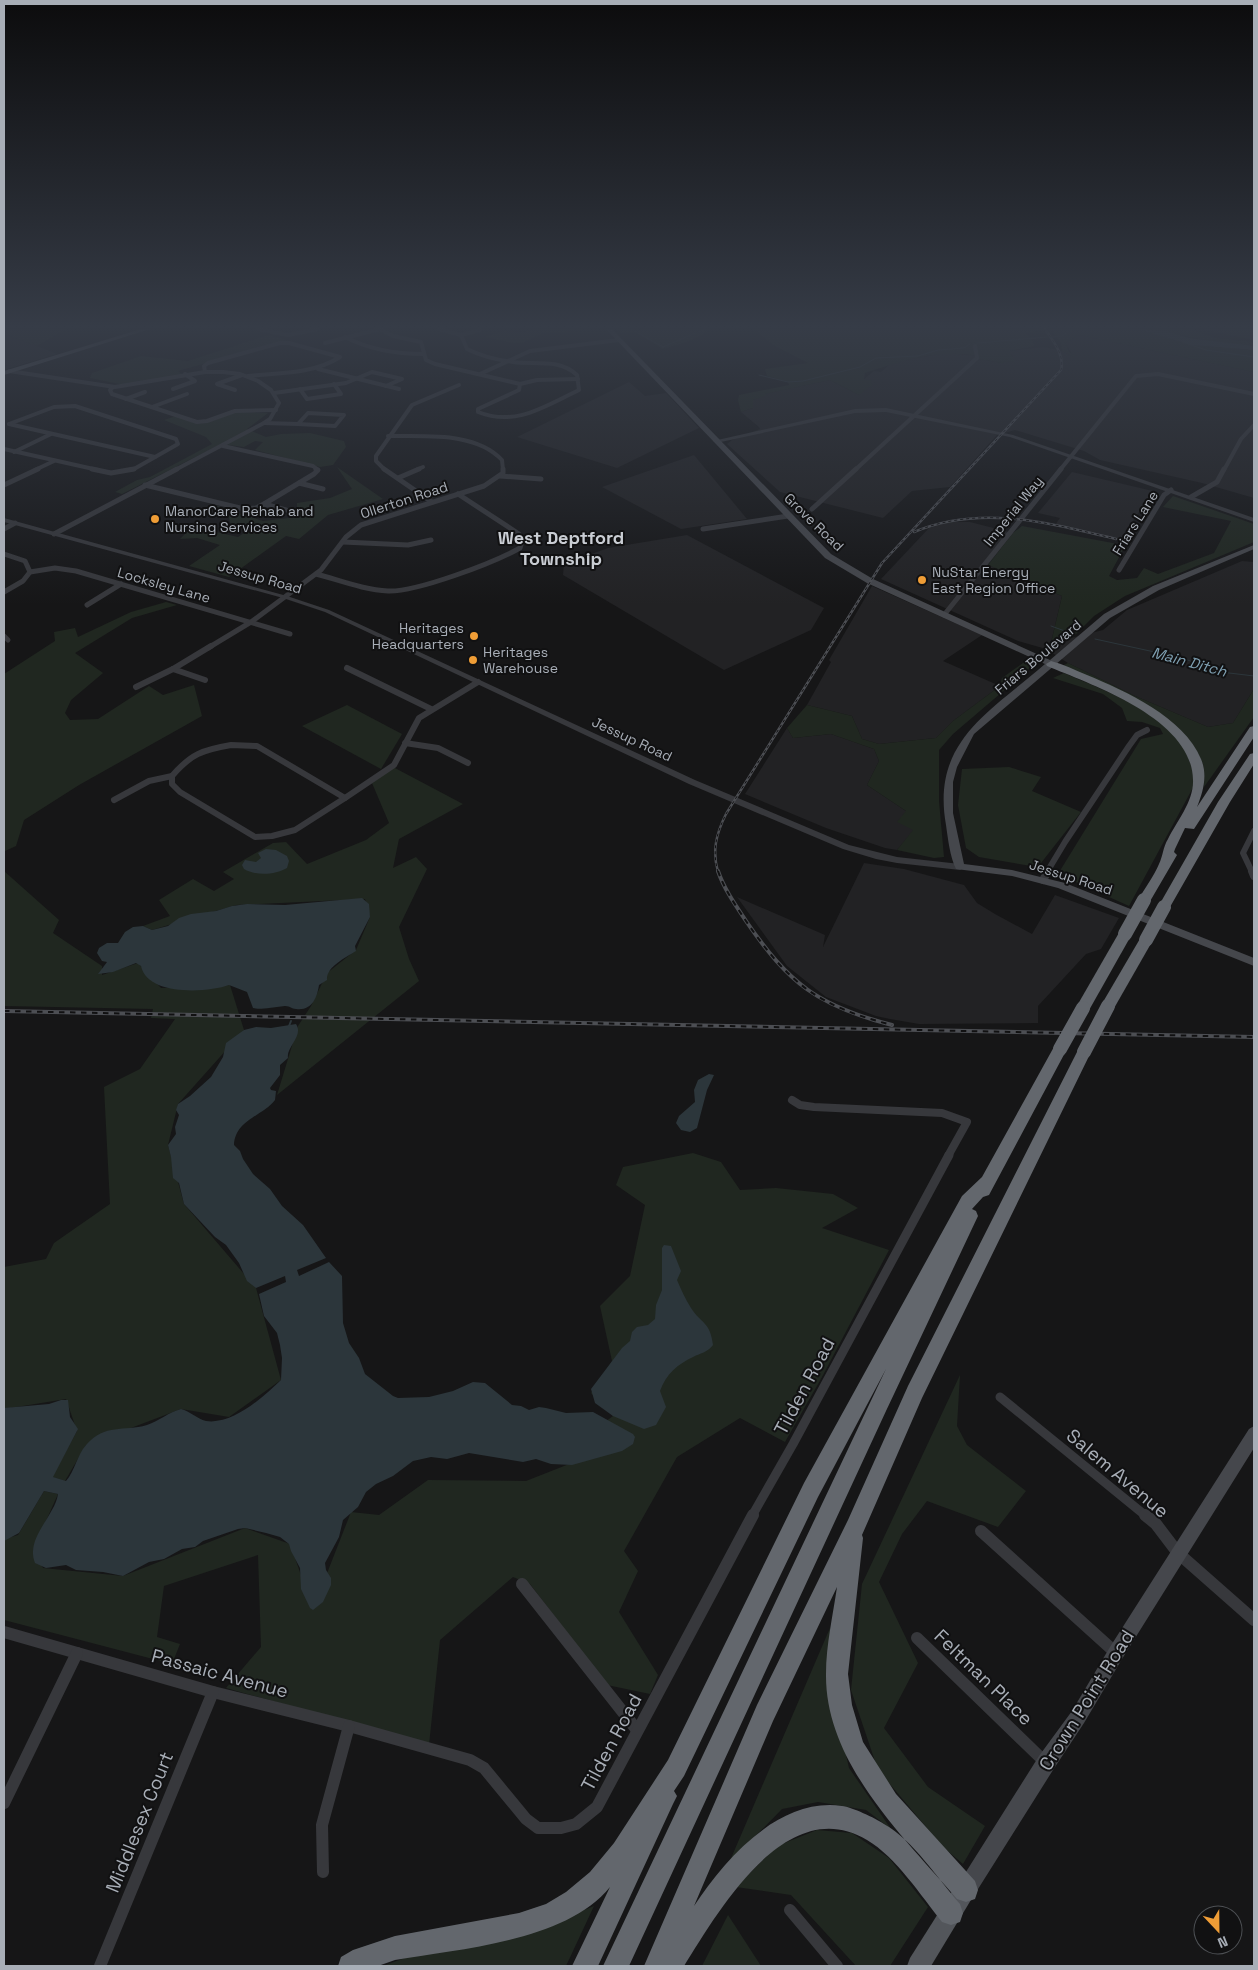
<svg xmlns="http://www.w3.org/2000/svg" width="1258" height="1970" font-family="'Space Grotesk',sans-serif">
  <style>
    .built { fill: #222224 }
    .green { fill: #202720 }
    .water { fill: #2c363b }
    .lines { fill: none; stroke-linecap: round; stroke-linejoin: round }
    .stream-far1 { stroke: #2c363b; stroke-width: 1 }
    .stream { stroke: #2c363b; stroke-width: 2 }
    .minor-far5 { stroke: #37383c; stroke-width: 4 }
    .minor-far4 { stroke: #37383c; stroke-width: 5 }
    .minor-far3 { stroke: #37383c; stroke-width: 6 }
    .minor-far2 { stroke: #37383c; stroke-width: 8 }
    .minor-far1 { stroke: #37383c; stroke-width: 9 }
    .minor { stroke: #37383c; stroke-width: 12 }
    .tertiary { fill: #37383c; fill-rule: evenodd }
    .secondary { fill: #45474c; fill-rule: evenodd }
    .primary { fill: #53565b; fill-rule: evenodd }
    .motorway { fill: #63676d; fill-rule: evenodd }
    .rail-far1-casing { stroke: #4c4e53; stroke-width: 2.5 }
    .rail-casing { stroke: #4c4e53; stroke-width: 4 }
    .rail-far1 { stroke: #111112; stroke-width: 1; stroke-dasharray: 3; stroke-linecap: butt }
    .rail { stroke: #111112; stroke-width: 2; stroke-dasharray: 5.5; stroke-linecap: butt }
    .motorway-bridge { stroke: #63676d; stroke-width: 14 }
    .poi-dot { fill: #ef9d36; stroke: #111112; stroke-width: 2 }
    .labels { text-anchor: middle; stroke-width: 4; stroke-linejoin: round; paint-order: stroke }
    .far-street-label { font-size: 14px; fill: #a8aeb7; stroke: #111112 }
    .far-poi-label { font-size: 14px; fill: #a8aeb7; stroke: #111112; text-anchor: start }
    .far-water-label { font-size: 15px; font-style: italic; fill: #7fa0b2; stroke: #111112 }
    .far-district-label { font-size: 18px; font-weight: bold; fill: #c9cdd3; stroke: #111112 }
    .near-street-label { font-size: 19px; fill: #a8aeb7; stroke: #111112 }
  </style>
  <rect width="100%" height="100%" fill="#161617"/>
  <g class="built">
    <path d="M 1201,329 L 1254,329 L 1254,340 Z"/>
    <path d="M 4,334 L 37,346 L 57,354 L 4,370 Z"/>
    <path d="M 1079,335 L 1254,372 L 1254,498 L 1202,483 L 1100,460 L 1084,451 L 1015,430 L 997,435 L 950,487 L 912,491 L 883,518 L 780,492 L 727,444 L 732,440 L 760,429 L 759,427 L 741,412 L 753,408 L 753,400 L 763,394 L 830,380 L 859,395 L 863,380 L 874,371 L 881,372 L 890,364 L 905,360 L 946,353 L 980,356 L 979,359 L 1002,363 L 1013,356 L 1008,351 L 1044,347 L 1062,351 L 1074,357 L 1065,343 Z"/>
    <path d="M 629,382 L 645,396 L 666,393 L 699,428 L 617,468 L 517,437 Z"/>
    <path d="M 694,455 L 747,519 L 681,529 L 602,487 Z"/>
    <path d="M 1072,472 L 1153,491 L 1120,540 L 1055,525 L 1060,518 L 1038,513 Z"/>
    <path d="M 950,522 L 970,522 L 1013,533 L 988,565 L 1062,596 L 1051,643 L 1103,630 L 1127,610 L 1242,561 L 1254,562 L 1254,689 L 1233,723 L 1208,727 L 1135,696 L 1068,663 L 1046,649 L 1018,641 L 881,579 L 929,528 Z"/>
    <path d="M 687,535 L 824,608 L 811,630 L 724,670 L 563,575 L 564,564 L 608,548 Z"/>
    <path d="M 872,586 L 982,635 L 943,661 L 1000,686 L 953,721 L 936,738 L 879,744 L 862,739 L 852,716 L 807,705 L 831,662 L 829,660 Z"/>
    <path d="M 787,728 L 793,738 L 831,734 L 874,749 L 879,761 L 867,785 L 906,811 L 914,830 L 897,850 L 885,848 L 826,828 L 745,794 Z"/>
    <path d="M 864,863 L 904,869 L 964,885 L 977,903 L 995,914 L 1032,934 L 1055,895 L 1119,918 L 1101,949 L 1086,954 L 1038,1006 L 1038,1023 L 919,1024 L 890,1019 L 876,1016 L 826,997 L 787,966 L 737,897 L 825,935 L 823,947 Z"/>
  </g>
  <g class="green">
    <path d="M 4,329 L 66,329 L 37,346 L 4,334 Z"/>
    <path d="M 538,329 L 591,330 L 544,333 L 522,343 L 513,343 L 485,337 L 504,331 L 524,332 Z"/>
    <path d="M 617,329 L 629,329 L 633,331 L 648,329 L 712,329 L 690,341 L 663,349 L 635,332 L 621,333 Z"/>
    <path d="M 754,329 L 1042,329 L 1043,330 L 1024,333 L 1030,337 L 1035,346 L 1009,351 L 1015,361 L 1002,363 L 979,359 L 979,356 C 938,349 904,360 865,373 L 864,380 L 871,380 L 872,385 L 859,395 L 830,380 L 765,394 L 767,395 L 753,400 L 753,408 L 741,412 L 738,400 L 739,395 L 789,385 L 788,382 L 767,376 L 765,369 L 808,363 L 773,345 Z"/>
    <path d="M 1051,329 L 1137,329 L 1192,345 L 1254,350 L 1254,372 L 1079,335 L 1065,343 L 1069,352 L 1075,355 L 1074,357 L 1062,351 L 1061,344 Z"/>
    <path d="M 1151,329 L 1189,329 L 1215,338 L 1254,342 L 1254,346 C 1219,344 1185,336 1151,329 Z"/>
    <path d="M 268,335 L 287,340 L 178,371 L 183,375 L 129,386 L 90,378 L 92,373 L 141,356 L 188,361 Z"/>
    <path d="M 237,412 L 268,413 L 247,429 L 266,437 L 281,434 L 310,433 L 344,441 L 346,447 L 333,465 L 320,467 L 255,450 L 263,442 L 255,441 L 244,447 L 221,444 L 122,494 L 115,492 L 137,480 L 150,477 L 212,444 L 206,437 L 164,420 L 179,415 L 206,423 Z"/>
    <path d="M 337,467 L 383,499 L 328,515 L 299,539 L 286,536 L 229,577 L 189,566 L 220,545 L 197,538 L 180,539 L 188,531 L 207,530 L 238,537 L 251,528 L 231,526 L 228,515 L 213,513 L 215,505 L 263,521 L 297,517 L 297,503 L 330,498 L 352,489 Z"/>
    <path d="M 1173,496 L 1254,524 L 1254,542 L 1125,596 L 1094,616 L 1072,638 L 1051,643 L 1062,596 L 988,565 L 1013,533 L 1022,526 L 1118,544 L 1124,548 L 1109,576 L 1117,580 L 1137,578 L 1144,568 L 1158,574 L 1214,553 L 1231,521 L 1163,507 Z"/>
    <path d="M 166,602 L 177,605 L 132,618 L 75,653 L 103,673 L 71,700 L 65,713 L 70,720 L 98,719 L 149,686 L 163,695 L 194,685 L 202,716 L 79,785 L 24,820 L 16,846 L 5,851 L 4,866 L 4,674 L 55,641 L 54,632 L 75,628 L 78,637 L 131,612 Z"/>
    <path d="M 1030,658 L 1036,663 L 953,734 L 939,750 L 939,801 L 944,857 L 934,858 L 897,850 L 913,830 L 897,822 L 906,811 L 867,785 L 879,761 L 874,749 L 831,734 L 793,738 L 787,728 L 807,705 L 852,716 L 862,739 L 879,744 L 936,738 L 953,721 L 1000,686 L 1002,678 Z"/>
    <path d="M 1068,663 L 1135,696 L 1208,727 L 1233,723 L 1254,689 L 1254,717 L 1204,787 C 1204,780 1205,771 1203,764 C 1183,711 1109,688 1062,666 Z"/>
    <path d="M 1064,673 C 1102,690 1158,709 1182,745 C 1189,755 1192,771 1196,782 L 1129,906 L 1058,874 L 1141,739 L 1163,734 L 1160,728 L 1142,722 L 1127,721 L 1122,708 L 1103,694 L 1053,678 Z"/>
    <path d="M 347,705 L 402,734 L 381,769 L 302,726 Z"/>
    <path d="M 393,767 L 463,804 L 399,839 L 393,868 L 416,857 L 427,869 L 399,927 L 409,959 L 419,981 L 277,1095 L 298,1026 L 311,1006 L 327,973 L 356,950 L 370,917 L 365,899 L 236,905 L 152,930 L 143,926 L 170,916 L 159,900 L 193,879 L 214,891 L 234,879 L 223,872 L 273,843 L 286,842 L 307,864 L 366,840 L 389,823 L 372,783 Z"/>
    <path d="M 1009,767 L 1041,777 L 1032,791 L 1081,812 L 1041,863 L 1031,866 L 979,857 L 966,848 L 958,805 L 962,769 Z"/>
    <path d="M 4,871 L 59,920 L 53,933 L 102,966 L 102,975 L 138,963 L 161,988 L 230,985 L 244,1030 L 178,1104 L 168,1145 L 184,1204 L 256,1288 L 281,1380 L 229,1417 L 181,1409 L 86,1445 L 65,1481 L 52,1477 L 77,1431 L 66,1399 L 4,1409 L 4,1267 L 46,1259 L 54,1243 L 110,1204 L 104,1087 L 140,1069 L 175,1019 L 151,1018 L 153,1009 L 4,1006 Z"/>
    <path d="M 693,1153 L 721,1162 L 740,1190 L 776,1188 L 833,1194 L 858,1208 L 822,1228 L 889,1250 L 822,1377 L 785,1442 L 740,1418 L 677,1457 L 624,1551 L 638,1571 L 619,1612 L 658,1675 L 650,1694 L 607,1685 L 530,1584 L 513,1577 L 440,1640 L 429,1745 L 226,1688 L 261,1647 L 258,1555 L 164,1586 L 157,1637 L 180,1644 L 172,1664 L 4,1620 L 4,1539 L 18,1535 L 44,1491 L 58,1494 L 33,1550 L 43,1568 L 123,1576 L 245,1528 L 290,1544 L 313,1609 L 351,1512 L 379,1515 L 428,1480 L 526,1481 L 635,1438 L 601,1425 L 613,1416 L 591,1393 L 612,1361 L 600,1306 L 630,1276 L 645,1205 L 616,1185 L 623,1167 Z"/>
    <path d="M 960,1375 L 957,1426 L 967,1445 L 1026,1491 L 998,1527 L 927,1501 L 902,1534 L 879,1582 L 918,1663 L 884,1728 L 928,1787 L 985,1826 L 963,1864 L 943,1847 L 878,1770 L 851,1690 L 862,1584 Z"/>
    <path d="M 830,1628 L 834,1702 L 849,1768 L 891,1829 L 866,1810 L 818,1802 L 782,1809 L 729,1863 Z"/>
    <path d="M 817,1830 L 852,1833 L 889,1858 L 928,1907 L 890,1966 L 856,1966 L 791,1895 L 736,1887 L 777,1846 Z"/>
    <path d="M 594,1906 L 566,1966 L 383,1966 L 421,1952 L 527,1933 Z"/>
    <path d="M 728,1915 L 761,1966 L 702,1966 Z"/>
  </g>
  <g class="water">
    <path d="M 1137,329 L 1166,331 L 1189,338 L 1254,346 L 1254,350 L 1192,345 Z"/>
    <path d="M 266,849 L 276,850 L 287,856 L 289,861 L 287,868 C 275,875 256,876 244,869 L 242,865 L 245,860 L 256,862 L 261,858 L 258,853 Z"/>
    <path d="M 362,898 L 369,904 L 370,917 L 355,946 L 356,951 C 345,958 326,967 327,980 L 319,985 C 317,998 312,1011 296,1009 C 291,1009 291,1006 285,1006 C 274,1007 265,1010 253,1008 L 247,992 L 229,985 C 207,993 147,996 141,966 L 136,963 L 113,972 L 98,974 L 107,962 L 102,961 L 97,953 L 99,948 L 107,943 L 118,943 L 125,932 L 133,927 L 143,926 L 152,930 L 168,926 L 179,918 L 191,914 L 216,911 L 232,906 L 247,904 L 285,905 Z"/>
    <path d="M 296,1024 C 304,1036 286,1047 288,1058 L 280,1065 L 280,1075 L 270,1088 L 271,1090 L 276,1091 L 275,1100 C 263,1116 235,1120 234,1145 L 240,1151 L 243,1159 L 253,1174 L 270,1189 L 282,1206 L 303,1225 L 326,1258 L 297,1270 L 299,1276 L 329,1262 L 342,1276 L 343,1323 L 349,1343 L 359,1358 L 365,1374 L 393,1396 L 398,1398 L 429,1397 L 453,1391 L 473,1382 L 485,1383 L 512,1405 L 521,1406 L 529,1410 L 539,1407 L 546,1408 L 566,1413 L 593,1412 L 633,1434 L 635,1437 L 633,1444 L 622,1451 L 572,1465 L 551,1464 L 536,1459 L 523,1462 L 469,1453 L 447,1459 L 431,1457 L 413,1461 L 393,1476 L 376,1484 L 366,1492 L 358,1507 L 343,1520 L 339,1537 L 325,1563 L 326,1570 L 331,1578 L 331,1585 L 323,1602 L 313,1610 L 310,1608 L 301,1589 L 300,1568 L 291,1551 L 289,1544 L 280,1537 L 266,1533 L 245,1528 L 238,1529 L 203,1541 L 195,1547 L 182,1549 L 164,1559 L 149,1562 L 123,1576 L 103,1572 L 76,1570 L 66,1565 L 46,1568 L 35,1563 C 25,1538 55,1516 58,1494 L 44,1491 L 19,1533 L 4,1541 L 4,1408 L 49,1404 L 61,1400 L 68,1400 L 70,1417 L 78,1429 L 53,1477 L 66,1481 C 75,1471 77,1455 86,1445 C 106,1423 123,1432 147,1425 C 159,1421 169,1412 181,1409 C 190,1411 197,1419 206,1421 C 233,1425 263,1397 281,1380 L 282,1358 L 280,1345 L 277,1333 L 264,1316 L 259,1294 L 286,1282 L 285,1276 L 256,1288 L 247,1281 L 239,1263 L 226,1245 L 215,1237 L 184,1204 L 179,1183 L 173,1178 L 171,1157 L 168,1145 L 176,1134 L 175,1127 L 179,1115 L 176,1110 L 178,1104 L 190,1096 L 211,1077 L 223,1057 L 226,1043 L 244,1030 L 256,1027 L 271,1028 Z"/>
    <path d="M 709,1074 L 714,1075 L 707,1090 L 697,1128 L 690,1132 L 681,1130 L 676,1123 L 679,1116 L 695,1102 L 694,1090 L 698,1080 Z"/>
    <path d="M 664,1245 L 671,1246 L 681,1271 L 677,1280 C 681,1289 685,1299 691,1308 C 702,1325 710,1321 713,1345 C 708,1352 701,1353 693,1357 C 678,1364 666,1374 660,1391 L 666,1407 L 656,1425 L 644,1429 L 613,1416 L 595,1403 L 591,1389 L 622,1348 L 630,1341 L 632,1332 L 637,1327 L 648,1325 L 655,1319 L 656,1305 L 662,1290 L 662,1248 Z"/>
  </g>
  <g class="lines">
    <g class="stream-far1">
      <path d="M 631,329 L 663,347 L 705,329"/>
      <path d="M 1053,337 L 1062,336 L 1072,329"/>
      <path d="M 1183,342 L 1206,350 L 1254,357"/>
      <path d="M 978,343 L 1047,337"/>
      <path d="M 759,375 L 788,382 L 803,381 L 860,367 L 876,358 L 918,356 L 938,350 L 964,348 L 970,344"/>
      <path d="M 1051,626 L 1073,634"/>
      <path d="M 1095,639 L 1182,658 L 1221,672 L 1254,676"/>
    </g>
    <path class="stream" d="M 289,1026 L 291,1021"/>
    <g class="minor-far5">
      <path d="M 258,329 L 288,335 L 318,329"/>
      <path d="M 380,329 L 393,336 L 421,342 L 426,360 L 435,364 L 520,384 L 519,390 L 478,409 L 478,412 C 516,427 545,406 579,390 L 577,375 C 559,358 535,365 513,362 C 497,360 481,356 467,349 L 461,335 L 439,329"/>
      <path d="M 461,335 L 480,330"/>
      <path d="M 345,337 C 370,350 396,354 424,354"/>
      <path d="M 325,343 L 380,329"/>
      <path d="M 318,369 L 399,389"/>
      <path d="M 9,371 L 115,387 L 205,372 L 223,372 L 240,374 L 258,381 L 271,390 L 279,403 L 270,419 L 264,423 L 175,470"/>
      <path d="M 205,372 L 204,366 L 208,363 L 280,343 L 289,343 L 340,357 C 314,374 278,373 248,376"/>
      <path d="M 480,374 L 530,351 L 619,340"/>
      <path d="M 520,384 L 537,380 L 578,379"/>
      <path d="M 113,387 L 110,390 L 112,394 L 197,422 L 207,421 L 235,411 L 276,410"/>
      <path d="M 173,389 L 195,381 L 185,374"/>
      <path d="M 300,389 L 307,399 L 341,394 L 334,384"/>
      <path d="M 235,390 L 217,384 L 242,375"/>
      <path d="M 274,393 L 346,383 L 372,372 L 402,379 L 386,386"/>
      <path d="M 126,399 L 145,392"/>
      <path d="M 152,407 L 187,394"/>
      <path d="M 308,413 L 344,415 L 335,426 L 298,424 Z"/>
      <path d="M 264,423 L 298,424"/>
      <path d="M 9,424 L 155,457"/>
      <path d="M 9,424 L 54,407 L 75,406 L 176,439 L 178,444 L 134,469 L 128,470"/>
      <path d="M 388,436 C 424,437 475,431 502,460 L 503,470"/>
      <path d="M 223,446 L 313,466 L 318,470"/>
      <path d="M 4,449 L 98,470"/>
      <path d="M 14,452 L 51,434"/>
      <path d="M 35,470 L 54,461"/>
      <path d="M 385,470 L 376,461 L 376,456 L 412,405 L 459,385"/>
      <path d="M 416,470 L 423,467"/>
      <path d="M 855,470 L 977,358 L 975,346"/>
      <path d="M 1060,470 L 1136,376 L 1158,374 L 1254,394"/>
      <path d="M 1224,470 L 1241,439 L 1254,425"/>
    </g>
    <g class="minor-far4">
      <path d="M 92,469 L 111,473 L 134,469"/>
      <path d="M 384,469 L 432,502"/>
      <path d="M 500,476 L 541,479"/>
      <path d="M 398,478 L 419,469"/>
      <path d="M 299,483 L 323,489"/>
      <path d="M 4,485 L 38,469"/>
      <path d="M 145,485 L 244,509 L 256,508 L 264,504 L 286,510"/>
      <path d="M 1191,497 L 1217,482 L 1224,469"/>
      <path d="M 264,504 L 314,474 L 318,470 L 316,469"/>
      <path d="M 812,509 L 856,469"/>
      <path d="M 4,529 L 15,523"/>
      <path d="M 703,529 L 788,516"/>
      <path d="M 54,534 L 177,469"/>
      <path d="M 343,542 L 408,545 L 431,540"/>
      <path d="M 4,554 L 25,561 L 30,572 L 23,581 L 4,592"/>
      <path d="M 1119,570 L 1164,495 L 1171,490"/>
      <path d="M 30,572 L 55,568 L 76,571 L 290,634"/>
      <path d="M 316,574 C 339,580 364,590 388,591 C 417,592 493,563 520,548 L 522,541 L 519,534 L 458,494"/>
      <path d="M 87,605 L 121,584"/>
      <path d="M 944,615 L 1061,469"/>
      <path d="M 4,636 L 8,640"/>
      <path d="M 208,648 L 251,622 L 321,570 L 346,537 L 361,525 L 484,486 L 503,473 L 503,469"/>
    </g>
    <g class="minor-far3">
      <path d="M 347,668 L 431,709"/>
      <path d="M 173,669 L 205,680"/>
      <path d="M 136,687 L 173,669 L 211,646"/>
      <path d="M 405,743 L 438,748 L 468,763"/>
      <path d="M 231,745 L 257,746 L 345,798 L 295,830 L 272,836 L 255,837 L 180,792 L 172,784 L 172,776 C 191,754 202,750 231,745 Z"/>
      <path d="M 345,798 L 394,765 L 419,718 L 478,682"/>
      <path d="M 114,800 L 149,781 L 172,776"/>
      <path d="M 1047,872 L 1065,842 L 1129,746 L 1137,735 L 1147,730"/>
      <path d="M 1252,872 L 1243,853 L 1254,831"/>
    </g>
    <g class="minor-far2">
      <path d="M 1252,871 L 1254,876"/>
      <path d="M 1043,880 L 1048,871"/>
      <path d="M 792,1100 L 800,1105 L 814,1107 L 942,1113 L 967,1122 L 948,1156"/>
    </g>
    <g class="minor-far1">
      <path d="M 1000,1397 L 1146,1516"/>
      <path d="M 752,1516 L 793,1444 L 949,1155"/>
    </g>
    <g class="minor">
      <path d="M 1145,1515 L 1156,1524 L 1178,1553 L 1254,1620"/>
      <path d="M 981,1531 L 1116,1653"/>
      <path d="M 522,1584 L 637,1730"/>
      <path d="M 4,1632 L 213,1692 L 349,1726 L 470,1760 L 484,1768 L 526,1819 L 538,1828 L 561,1828 L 576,1824 L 597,1807 L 753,1515"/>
      <path d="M 917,1638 L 1045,1762"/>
      <path d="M 4,1803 L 77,1653"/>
      <path d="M 323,1872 L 322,1825 L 349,1726"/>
      <path d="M 790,1910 L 837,1966"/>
      <path d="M 100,1966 L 213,1692"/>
    </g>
    <g class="tertiary">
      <path d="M 886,408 L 1013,435 L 1254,518 L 1254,522 L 1010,437 L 886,412 L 855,413 L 716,443 L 713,441 L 855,409 Z"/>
      <path d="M 4,518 L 287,596 L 329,610 L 695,780 L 849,845 L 897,857 L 960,864 L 965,867 L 960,870 L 897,863 L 876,859 L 843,849 L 689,784 L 325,612 L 283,598 L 4,522 Z"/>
    </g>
    <g class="secondary">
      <path d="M 606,329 L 612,329 L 831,554 L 873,579 L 1050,660 L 1104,614 L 1153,586 L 1254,545 L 1254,549 L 1159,590 L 1110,618 L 974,734 L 957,767 L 953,782 L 953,813 L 964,864 L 1012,870 L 1065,883 L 1254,958 L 1254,966 L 1058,888 L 1012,876 L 956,869 C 950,857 948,839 946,825 C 931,741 990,712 1045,664 L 867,583 L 825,558 Z"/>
      <path d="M 1254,1426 L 1254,1448 L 1122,1659 L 1084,1723 L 1053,1770 L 973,1897 L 966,1900 L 959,1897 L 956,1890 L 959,1883 L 1039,1756 L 1072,1711 L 1110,1647 L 1249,1429 Z"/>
    </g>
    <g class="primary">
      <path d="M 141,329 L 150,329 L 4,375 L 4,371 Z"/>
      <path d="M 966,1879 L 974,1882 L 977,1890 L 931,1966 L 907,1966 L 910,1958 L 958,1882 Z"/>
    </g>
    <g class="motorway">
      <path d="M 1051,661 C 1063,664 1075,670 1087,675 C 1125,691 1184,717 1201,759 C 1208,775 1203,792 1197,807 L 1250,727 L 1254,726 L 1254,737 L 1194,829 L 1185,828 L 1175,849 L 1174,852 L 1177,855 L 1149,903 L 1144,904 L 1138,900 C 1145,888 1154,876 1159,864 C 1163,856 1163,847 1168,839 C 1177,821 1194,801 1193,780 C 1192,719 1095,686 1047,666 L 1046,664 Z"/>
      <path d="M 1254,753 L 1254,764 L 1230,802 L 1170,907 L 1169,910 L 1159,910 L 1158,907 L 1218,802 L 1250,754 Z"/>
      <path d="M 1125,929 L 1130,931 L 1132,934 L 1088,1012 L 1083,1013 L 1078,1012 L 1076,1008 L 1078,1004 L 1120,931 Z"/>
      <path d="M 1146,935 L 1151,937 L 1153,940 L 1113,1010 L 1108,1011 L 1103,1010 L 1101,1006 L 1103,1002 L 1141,937 Z"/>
      <path d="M 1060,1043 L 1065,1045 L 1067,1049 L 989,1195 L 983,1197 L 972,1209 L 976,1211 L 978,1216 L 886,1411 L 629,1966 L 603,1966 L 886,1369 L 818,1497 L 684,1776 L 674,1791 L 677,1796 L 673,1804 L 598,1966 L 572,1966 L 610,1887 C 567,1941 459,1949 395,1960 L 378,1966 L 338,1966 L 341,1957 L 353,1950 L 395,1936 L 519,1913 L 546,1904 L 566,1892 L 590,1872 L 614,1843 L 668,1760 L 804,1483 L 962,1196 L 982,1177 L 1055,1045 Z"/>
      <path d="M 1084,1046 L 1089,1048 L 1091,1052 L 922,1398 L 862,1535 L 863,1538 L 848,1674 L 852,1705 L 863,1742 L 896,1794 L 975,1881 L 978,1890 L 975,1899 L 966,1902 L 957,1899 C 903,1836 825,1763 826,1674 C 826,1645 833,1615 837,1587 L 773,1721 L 694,1906 C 725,1859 779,1797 842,1806 C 852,1807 875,1818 884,1824 C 913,1840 938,1879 960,1904 L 963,1913 L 960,1922 L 951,1925 L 942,1922 C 921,1896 896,1857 867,1840 C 787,1792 719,1910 684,1966 L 644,1966 L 757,1705 L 848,1520 L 908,1386 L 1077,1052 L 1079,1048 Z"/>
    </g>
    <g class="rail-far1-casing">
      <g id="rail-far1">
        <path d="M 914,532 C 981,504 1049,523 1116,539"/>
        <path d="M 718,872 C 712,851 716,834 726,814 L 882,563 L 1061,370 C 1065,355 1053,341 1045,329"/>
      </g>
    </g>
    <g class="rail-casing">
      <g id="rail">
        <path d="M 718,871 C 724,889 736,906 746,921 C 789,984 818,1006 892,1025"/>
        <path d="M 4,1011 L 1254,1037"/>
      </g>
    </g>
    <use href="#rail-far1" class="rail-far1"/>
    <use href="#rail" class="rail"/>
    <g class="motorway-bridge">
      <path d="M 1125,934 L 1144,900"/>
      <path d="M 1146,940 L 1164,907"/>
      <path d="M 1060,1049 L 1083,1008"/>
      <path d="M 1084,1052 L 1108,1006"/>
    </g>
  </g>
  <linearGradient id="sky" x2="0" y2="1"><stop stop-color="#0c0c0d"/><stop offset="0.54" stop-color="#363c47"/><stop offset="1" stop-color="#363c47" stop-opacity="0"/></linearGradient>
  <rect width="1258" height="605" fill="url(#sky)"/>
  <g class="poi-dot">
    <circle cx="155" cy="519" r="5"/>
    <circle cx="922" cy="580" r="5"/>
    <circle cx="474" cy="636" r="5"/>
    <circle cx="473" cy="660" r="5"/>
  </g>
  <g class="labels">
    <g class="far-street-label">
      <text transform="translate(404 500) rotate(-18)" y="5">Ollerton Road</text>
      <text transform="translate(1013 511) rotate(-51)" y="5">Imperial Way</text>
      <text transform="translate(814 522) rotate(44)" y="5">Grove Road</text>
      <text transform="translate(1135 523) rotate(-58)" y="5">Friars Lane</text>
      <text transform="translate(260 577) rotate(16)" y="5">Jessup Road</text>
      <text transform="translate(164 585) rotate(16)" y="5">Locksley Lane</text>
      <text transform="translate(1038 657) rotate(-40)" y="5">Friars Boulevard</text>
      <text transform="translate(632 739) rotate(25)" y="5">Jessup Road</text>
      <text transform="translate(1071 877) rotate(18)" y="5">Jessup Road</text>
    </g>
    <g class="far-poi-label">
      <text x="165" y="516">ManorCare Rehab and<tspan x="165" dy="16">Nursing Services</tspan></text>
      <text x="932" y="577">NuStar Energy<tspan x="932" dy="16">East Region Office</tspan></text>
      <text x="464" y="633" text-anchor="end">Heritages<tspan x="464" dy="16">Headquarters</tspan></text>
      <text x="483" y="657">Heritages<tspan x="483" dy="16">Warehouse</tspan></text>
    </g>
    <g class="far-water-label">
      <text transform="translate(1189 662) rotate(15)" y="5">Main Ditch</text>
    </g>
    <g class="far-district-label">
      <text x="561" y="544">West Deptford<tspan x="561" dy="21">Township</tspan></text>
    </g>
    <g class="near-street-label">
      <text transform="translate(804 1386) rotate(-62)" y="7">Tilden Road</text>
      <text transform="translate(1118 1473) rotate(40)" y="7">Salem Avenue</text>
      <text transform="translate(220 1673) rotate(15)" y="7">Passaic Avenue</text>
      <text transform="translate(984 1677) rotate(44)" y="7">Feltman Place</text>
      <text transform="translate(1086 1700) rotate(-58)" y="7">Crown Point Road</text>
      <text transform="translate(611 1742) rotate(-62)" y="7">Tilden Road</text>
      <text transform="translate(139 1822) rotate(-68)" y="7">Middlesex Court</text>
    </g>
  </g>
  <rect width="1258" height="1970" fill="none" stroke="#a8aeb7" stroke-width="10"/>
  <g transform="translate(1218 1930) rotate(158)"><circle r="24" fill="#111112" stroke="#4d5054"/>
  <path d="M0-4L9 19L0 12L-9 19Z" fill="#ef9d36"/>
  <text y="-8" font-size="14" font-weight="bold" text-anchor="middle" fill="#a8aeb7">N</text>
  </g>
</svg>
